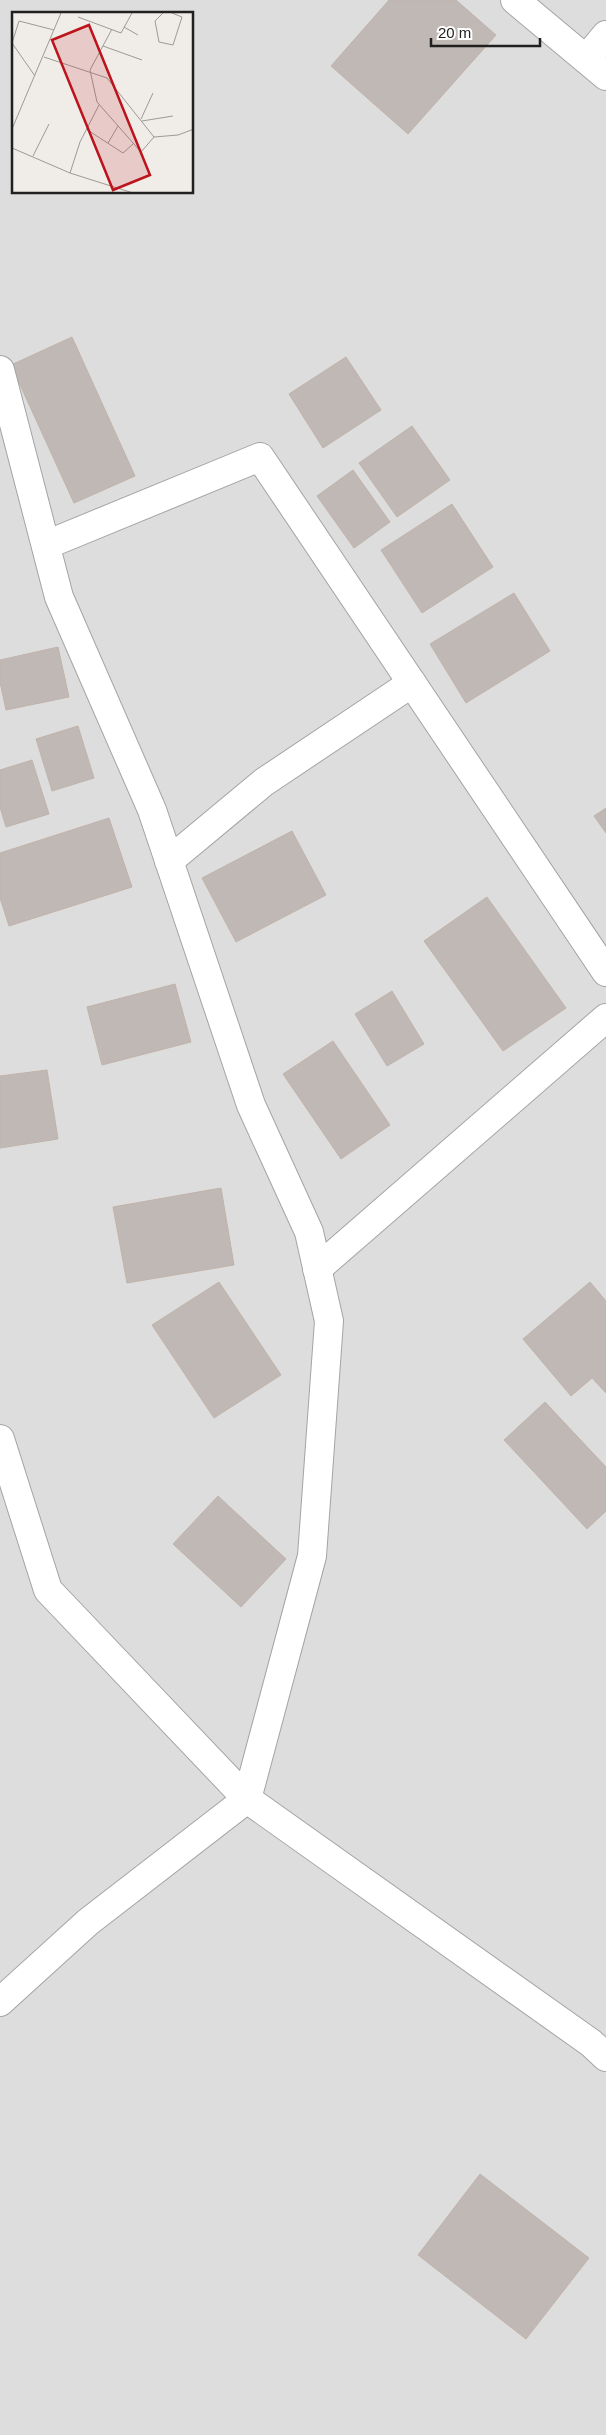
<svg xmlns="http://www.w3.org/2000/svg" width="606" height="2435" font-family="Arial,sans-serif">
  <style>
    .residential { fill: #dedddd; fill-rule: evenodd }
    .building { fill: #c0b8b4; stroke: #c0b3ab }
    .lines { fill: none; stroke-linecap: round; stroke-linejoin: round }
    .minor-casing { stroke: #a4a4a4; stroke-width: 30 }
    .minor { stroke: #fff; stroke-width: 28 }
    .inset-road { fill: none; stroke: #9d9a97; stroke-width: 1 }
    .view { fill: #bd131c; fill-opacity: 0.15; stroke: #bd131c; stroke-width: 2.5 }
    .inset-edge { fill: none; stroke: #202020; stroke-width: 2.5 }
  </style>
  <rect width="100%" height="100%" fill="#f0ece7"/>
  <path class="residential" d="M 0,0 L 606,0 L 606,2435 L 0,2435 ZM 14,14 L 192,14 L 192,192 L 14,192 Z"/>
  <g class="building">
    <path d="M 389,0 L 456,0 L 496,35 L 408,134 L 331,66 Z"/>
    <path d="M 72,337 L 135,476 L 74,503 L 11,365 Z"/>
    <path d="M 346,357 L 381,410 L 323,448 L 289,394 Z"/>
    <path d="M 412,426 L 450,480 L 397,517 L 359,463 Z"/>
    <path d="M 353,470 L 390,522 L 354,548 L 317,496 Z"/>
    <path d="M 452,504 L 493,567 L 422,613 L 381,550 Z"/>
    <path d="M 514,593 L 550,651 L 466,703 L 430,644 Z"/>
    <path d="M 58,647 L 69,697 L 6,710 L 0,682 L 0,660 Z"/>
    <path d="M 78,726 L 94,778 L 52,791 L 36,739 Z"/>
    <path d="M 32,760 L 49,814 L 6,827 L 0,807 L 0,770 Z"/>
    <path d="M 606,808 L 606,833 L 594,816 Z"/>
    <path d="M 109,818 L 132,887 L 9,926 L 0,898 L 0,853 Z"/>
    <path d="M 292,831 L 326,895 L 236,942 L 202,878 Z"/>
    <path d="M 487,897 L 566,1008 L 503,1051 L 424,941 Z"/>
    <path d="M 175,984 L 191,1042 L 102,1065 L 87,1007 Z"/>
    <path d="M 392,991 L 424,1044 L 387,1066 L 355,1014 Z"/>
    <path d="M 333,1041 L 390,1125 L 341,1159 L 283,1074 Z"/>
    <path d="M 47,1070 L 58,1139 L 0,1148 L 0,1076 Z"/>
    <path d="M 221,1188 L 234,1265 L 127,1283 L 113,1207 Z"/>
    <path d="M 219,1282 L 281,1375 L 214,1418 L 152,1325 Z"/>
    <path d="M 590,1282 L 606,1301 L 606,1393 L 592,1378 L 571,1396 L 523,1339 Z"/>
    <path d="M 545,1402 L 606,1467 L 606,1511 L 587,1529 L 504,1440 Z"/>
    <path d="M 218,1496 L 286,1559 L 241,1607 L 173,1544 Z"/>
    <path d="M 480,2174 L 589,2258 L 526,2339 L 418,2255 Z"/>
  </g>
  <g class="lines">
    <g class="minor-casing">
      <g id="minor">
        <path d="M 515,0 L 606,76"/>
        <path d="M 586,59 L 606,35"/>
        <path d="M 0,370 L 59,597 L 152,810 L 251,1105 L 309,1232 L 329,1321 L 312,1556 L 247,1799 L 88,1922 L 0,2002"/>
        <path d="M 46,545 L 260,457 L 606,972"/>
        <path d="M 169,861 L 264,782 L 412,683"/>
        <path d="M 317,1269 L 606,1018"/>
        <path d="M 0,1439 L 48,1590 L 247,1799 L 591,2043 L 606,2057"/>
      </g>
    </g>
    <use href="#minor" class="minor"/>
  </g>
  <g transform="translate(12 12)">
    <rect width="181" height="181" fill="#f0ece7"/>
    <path class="inset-road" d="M 151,1 L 143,9 L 147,30 L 161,33 L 170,5 L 160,1M 66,5 L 109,21 L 120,1M 112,15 L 126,23M 100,17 L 78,58 L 85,90 L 129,140 L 142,125M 91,34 L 130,48M 32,45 L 95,66 L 142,125 L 166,123 L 182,117M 23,64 L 0,31 L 7,9 L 42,18M 129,107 L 141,81M 130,109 L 161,104M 0,117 L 49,1M 74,117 L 111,141 L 122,131M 96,131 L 106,114M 0,136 L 58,161 L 121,181M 21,144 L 37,112M 58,161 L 68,130 L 87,93"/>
    <path class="view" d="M 77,13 L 138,163 L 101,178 L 40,28 Z"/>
    <rect width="181" height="181" class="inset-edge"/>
  </g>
  <path d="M431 38v8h109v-8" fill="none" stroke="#202020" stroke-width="2.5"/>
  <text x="438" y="38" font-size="15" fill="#202020" stroke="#ffffff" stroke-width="4" paint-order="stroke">20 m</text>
</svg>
